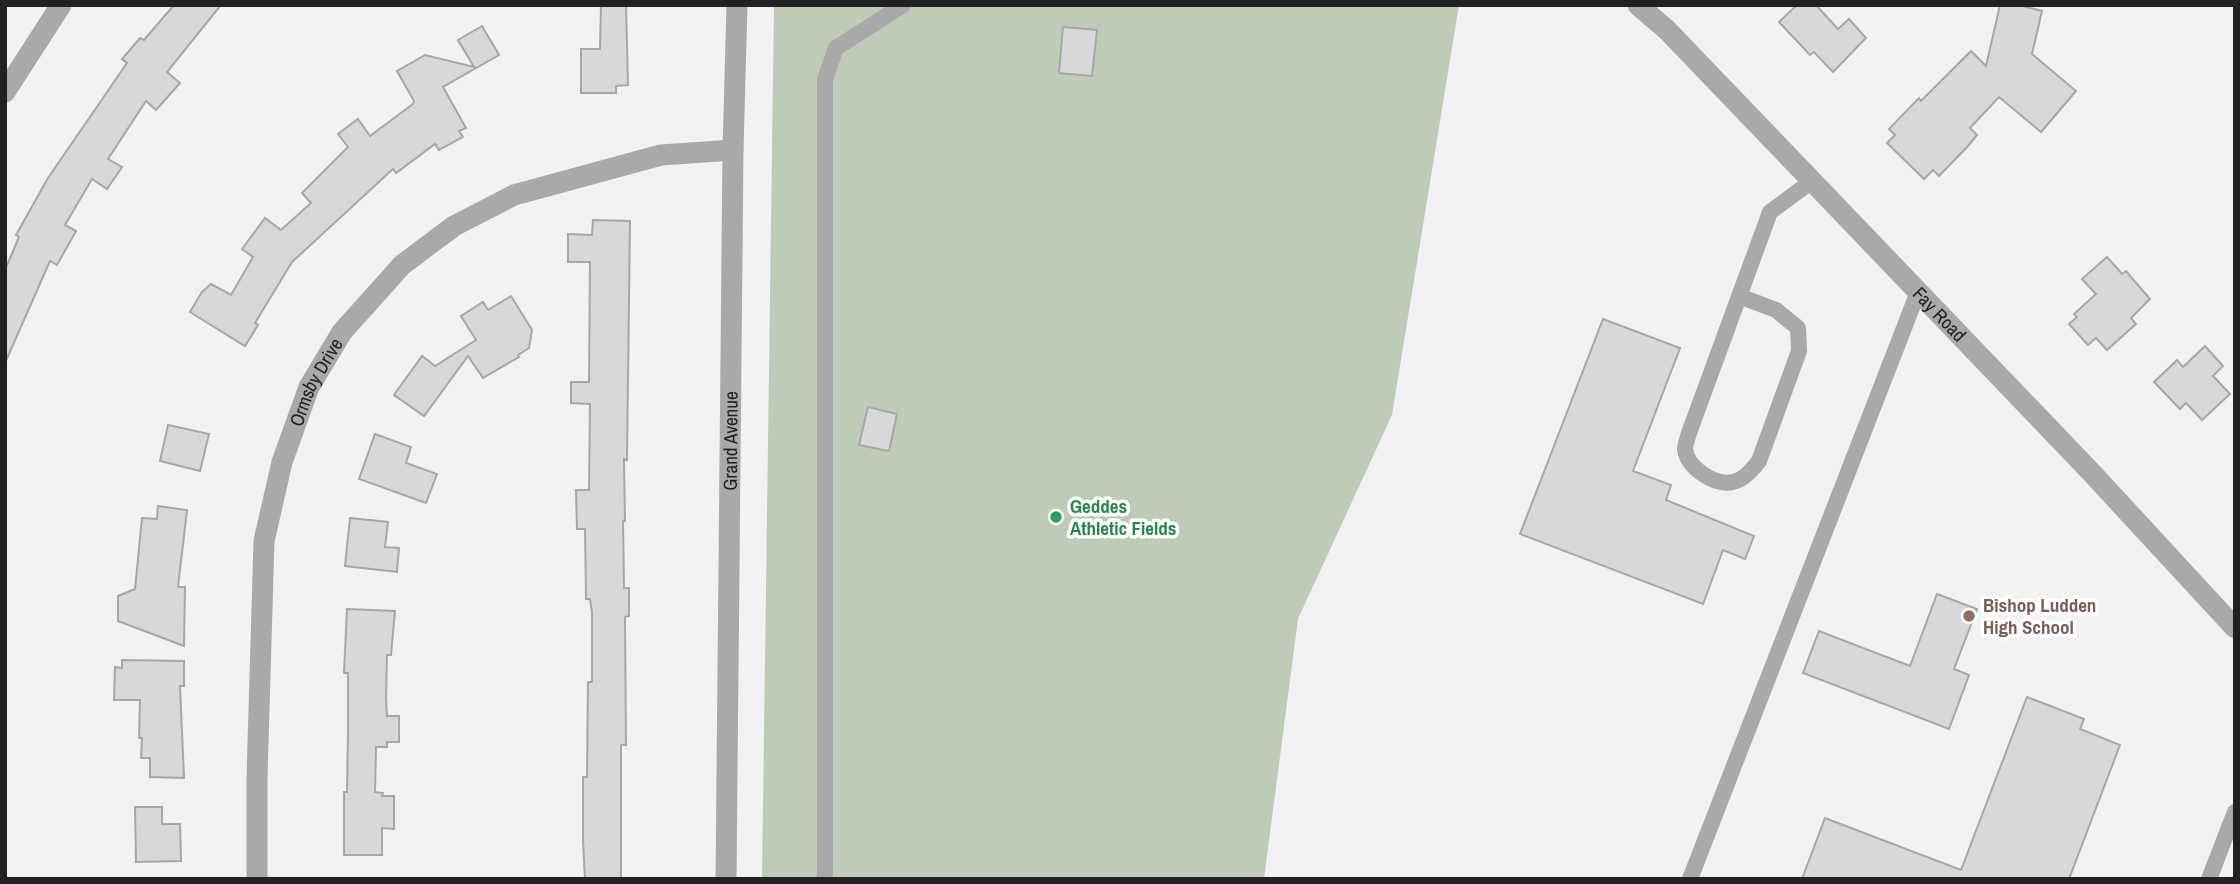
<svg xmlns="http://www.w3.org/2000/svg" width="2240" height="884" font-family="'Archivo Narrow',sans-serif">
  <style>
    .green { fill: #beccb7 }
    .building { fill: #d8d8da; stroke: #a6a7a8; stroke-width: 2 }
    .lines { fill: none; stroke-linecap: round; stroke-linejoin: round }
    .service { stroke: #aaa9a9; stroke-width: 16 }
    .minor { stroke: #aaa9a9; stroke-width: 21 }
    .tertiary { stroke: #aaa9a9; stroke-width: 21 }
    .leisure-dot { fill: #2e9e5b; stroke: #fff; stroke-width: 2.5 }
    .education-dot { fill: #8d6e63; stroke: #fff; stroke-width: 2.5 }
    .labels { text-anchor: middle; stroke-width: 7; stroke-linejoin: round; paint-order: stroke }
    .street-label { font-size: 19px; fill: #212121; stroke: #fff }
    .leisure-label { font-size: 19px; font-weight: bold; fill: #27864d; stroke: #fff; text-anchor: start }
    .education-label { font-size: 19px; font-weight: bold; fill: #785e54; stroke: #fff; text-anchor: start }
  </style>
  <rect width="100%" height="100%" fill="#f2f2f4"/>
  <path class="green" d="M 774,5 L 1459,5 L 1392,415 L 1298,619 L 1264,879 L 762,879 Z"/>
  <g class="building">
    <path d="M 174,5 L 221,5 L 167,72 L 180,83 L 156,110 L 146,101 L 108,159 L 122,167 L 107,189 L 92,179 L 65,225 L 76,231 L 57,265 L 50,261 L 5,363 L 5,270 L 19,237 L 16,235 L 48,178 L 127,63 L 122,59 L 140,38 L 144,40 Z"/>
    <path d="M 601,5 L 626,5 L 628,85 L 616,86 L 616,93 L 581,93 L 581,49 L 600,49 Z"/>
    <path d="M 1797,5 L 1816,5 L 1838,29 L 1849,19 L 1866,38 L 1833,72 L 1814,52 L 1810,55 L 1779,22 Z"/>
    <path d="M 2000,5 L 2019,5 L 2042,11 L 2032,54 L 2076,91 L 2041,132 L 1999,97 L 1970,128 L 1977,135 L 1968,146 L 1939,176 L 1933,170 L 1924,179 L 1887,143 L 1895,135 L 1889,129 L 1919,98 L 1921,101 L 1971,51 L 1986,66 Z"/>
    <path d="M 482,26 L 499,55 L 443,87 L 466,128 L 459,131 L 463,137 L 439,150 L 435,144 L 396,173 L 393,169 L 292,262 L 255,323 L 258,325 L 245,346 L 190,312 L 202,292 L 211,284 L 231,295 L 253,257 L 242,249 L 265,218 L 281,230 L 311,203 L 302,193 L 348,147 L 338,134 L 358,119 L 370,136 L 413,104 L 414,101 L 397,71 L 425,55 L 474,67 L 458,40 Z"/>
    <path d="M 1063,27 L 1097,30 L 1092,76 L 1059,73 Z"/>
    <path d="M 593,220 L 630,221 L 627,460 L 624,459 L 625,521 L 623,521 L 624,588 L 629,588 L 629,616 L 625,617 L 626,745 L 621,745 L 621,879 L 585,879 L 583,841 L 583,777 L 587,777 L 588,682 L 592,682 L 592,612 L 590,599 L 586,599 L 585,529 L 577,529 L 576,490 L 589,490 L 590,404 L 571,403 L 571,382 L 589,382 L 590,262 L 568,262 L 568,234 L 592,235 Z"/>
    <path d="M 2107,257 L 2122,274 L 2126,271 L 2150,299 L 2131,318 L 2136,324 L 2107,350 L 2096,338 L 2088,345 L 2069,324 L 2077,317 L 2074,314 L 2096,294 L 2082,279 Z"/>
    <path d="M 511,296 L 532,330 L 529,348 L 518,355 L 519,357 L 483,378 L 468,356 L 424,416 L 394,395 L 422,356 L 435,366 L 476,340 L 461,316 L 483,302 L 488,310 Z"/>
    <path d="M 1603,319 L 1680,348 L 1633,471 L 1671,485 L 1666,500 L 1754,536 L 1745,559 L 1723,550 L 1703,604 L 1520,534 Z"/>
    <path d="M 2205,346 L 2223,366 L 2213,376 L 2230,394 L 2202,420 L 2186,403 L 2180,409 L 2154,382 L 2177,360 L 2183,367 Z"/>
    <path d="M 868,407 L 897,414 L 889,451 L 859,445 Z"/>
    <path d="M 168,425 L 209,434 L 200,471 L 160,461 Z"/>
    <path d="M 375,434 L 411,447 L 406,463 L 437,474 L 426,503 L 359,479 Z"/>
    <path d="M 158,506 L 187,510 L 178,587 L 185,587 L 184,646 L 118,621 L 118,596 L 135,589 L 142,518 L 157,519 Z"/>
    <path d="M 350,518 L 388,522 L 385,547 L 399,548 L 397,572 L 345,566 Z"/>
    <path d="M 1937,594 L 1977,609 L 1954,669 L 1969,675 L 1949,729 L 1803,673 L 1819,631 L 1910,666 Z"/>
    <path d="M 347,609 L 395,611 L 391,655 L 387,655 L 386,699 L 387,716 L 399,716 L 399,742 L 387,742 L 387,747 L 376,747 L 375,792 L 383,793 L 382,796 L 394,796 L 394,829 L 382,828 L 382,855 L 344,855 L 344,792 L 347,792 L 348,734 L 348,673 L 344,673 Z"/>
    <path d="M 122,660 L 184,661 L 184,686 L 180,686 L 184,778 L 150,777 L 150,758 L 141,758 L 142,738 L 139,738 L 140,700 L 114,700 L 115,667 L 122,668 Z"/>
    <path d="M 2027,697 L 2084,719 L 2080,729 L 2120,745 L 2069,879 L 1802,879 L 1825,818 L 1961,870 Z"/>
    <path d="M 135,807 L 162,807 L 162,824 L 180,824 L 181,861 L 136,862 Z"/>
  </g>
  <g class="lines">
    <g class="service">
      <path d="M 1739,296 L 1776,310 L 1798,328 L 1799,351 L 1759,461 C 1753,469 1744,480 1733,482 C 1715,486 1687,468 1685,449 C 1685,445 1688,437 1689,433 L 1770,212 L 1812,181"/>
      <path d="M 825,879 L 825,79 L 836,48 L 903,5"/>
      <path d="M 1690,879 L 1918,292"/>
      <path d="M 2209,879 L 2235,812"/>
    </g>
    <g class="minor">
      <path d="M 5,92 L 61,5"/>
      <path id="s1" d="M 257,879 L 257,777 L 264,541 L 282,462 L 309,387 L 342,332 L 402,265 L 454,226 L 514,195 L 661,155 L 733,150"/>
    </g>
    <g class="tertiary">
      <path id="s2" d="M 1638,5 L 1667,30 L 1812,181 L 2090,471 L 2235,628"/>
      <path id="s3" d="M 726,879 L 733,150 L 737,5"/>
    </g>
  </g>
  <circle class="leisure-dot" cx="1056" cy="517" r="7"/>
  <circle class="education-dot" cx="1969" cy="616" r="7"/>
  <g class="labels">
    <g class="street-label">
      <text dy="7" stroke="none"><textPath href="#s2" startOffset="432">Fay Road</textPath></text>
      <text dy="7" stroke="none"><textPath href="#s1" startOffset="506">Ormsby Drive</textPath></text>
      <text dy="7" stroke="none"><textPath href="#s3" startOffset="438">Grand Avenue</textPath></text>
    </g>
    <g class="leisure-label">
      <text x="1070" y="513">Geddes<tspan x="1070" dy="22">Athletic Fields</tspan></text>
    </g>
    <g class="education-label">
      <text x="1983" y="612">Bishop Ludden<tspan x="1983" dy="22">High School</tspan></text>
    </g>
  </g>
  <rect width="2240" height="884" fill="none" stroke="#212121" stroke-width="14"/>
</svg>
